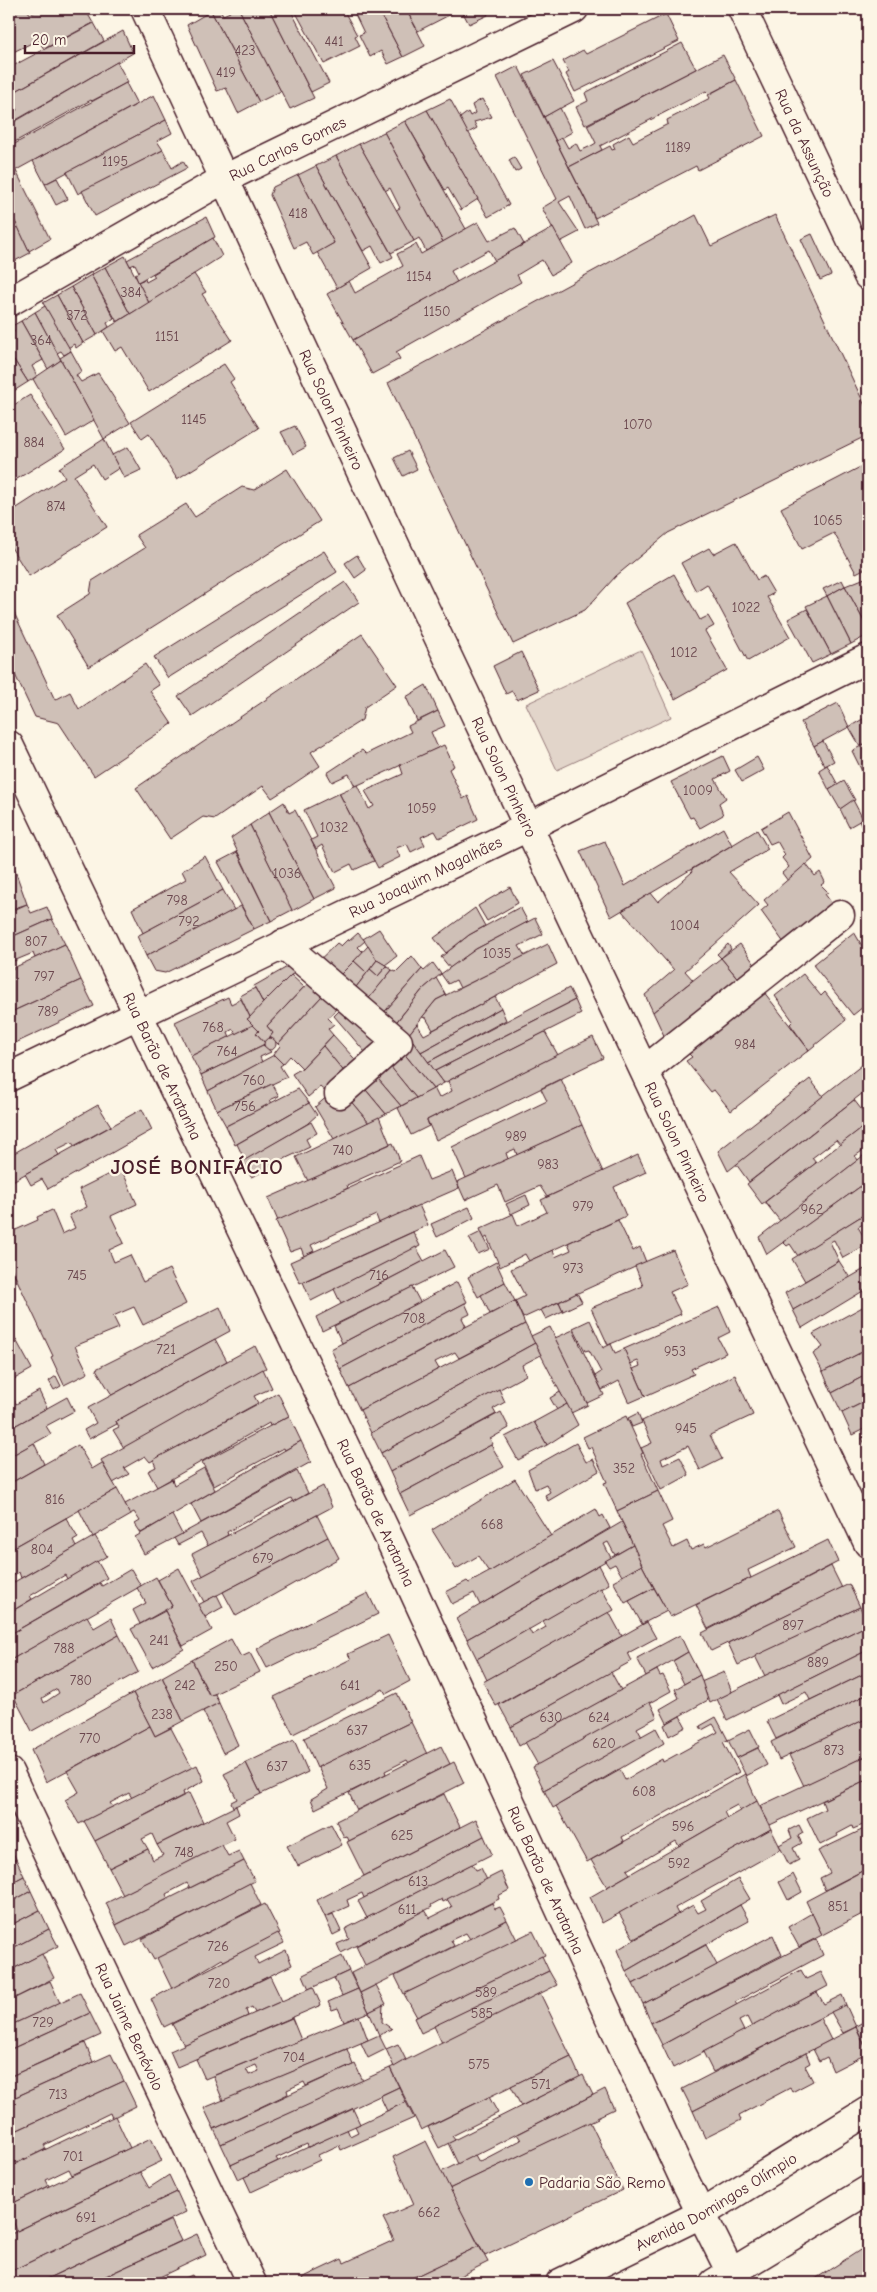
<svg xmlns="http://www.w3.org/2000/svg" width="877" height="2292" font-family="'Comic Neue',sans-serif">
  <style>
    .green { fill: #e2d5ca; stroke: #967a7a }
    .building { fill: #cfc0b7; stroke: #4a1f2b; fill-rule: evenodd }
    .lines { fill: none; stroke-linecap: round; stroke-linejoin: round }
    .minor-casing { stroke: #4a1f2b; stroke-width: 31 }
    .major-casing { stroke: #4a1f2b; stroke-width: 31 }
    .minor { stroke: #fcf5e5; stroke-width: 28 }
    .major { stroke: #fcf5e5; stroke-width: 28 }
    .poi-dot { fill: #1f6fb2; stroke: #fcf5e5; stroke-width: 2 }
    .labels { text-anchor: middle; stroke-width: 4.5; stroke-linejoin: round; paint-order: stroke }
    .number-label { font-size: 14px; fill: #6b474e }
    .street-label { font-size: 16px; fill: #4a1f2b; stroke: #fcf5e5 }
    .poi-label { font-size: 16px; fill: #4a1f2b; stroke: #fcf5e5; text-anchor: start }
    .district-label { font-size: 21px; font-weight: bold; letter-spacing: 1px; fill: #4a1f2b; stroke: #fcf5e5 }
  </style>
  <rect width="100%" height="100%" fill="#fcf5e5"/>
  <filter id="ink" filterUnits="userSpaceOnUse"><feTurbulence type="fractalNoise" baseFrequency=".02" numOctaves="2"/><feDisplacementMap in="SourceGraphic" scale="10" xChannelSelector="R" yChannelSelector="G"/><feConvolveMatrix kernelMatrix="1 2 1 2 8 2 1 2 1" color-interpolation-filters="sRGB"/></filter>
  <g filter="url(#ink)">
    <path class="green" d="M 641,650 L 671,717 L 557,770 L 526,704 Z"/>
    <g class="building">
      <path d="M 11,9 L 27,9 L 30,14 L 41,9 L 85,9 L 93,23 L 44,49 L 38,40 L 9,54 L 9,10 Z"/>
      <path d="M 214,9 L 220,9 L 223,15 L 230,12 L 229,9 L 239,9 L 281,91 L 259,102 L 211,11 Z"/>
      <path d="M 239,9 L 269,9 L 314,98 L 290,109 Z"/>
      <path d="M 269,9 L 290,9 L 329,83 L 311,92 Z"/>
      <path d="M 294,9 L 343,9 L 357,35 L 355,36 L 360,46 L 324,64 Z"/>
      <path d="M 346,9 L 378,9 L 403,57 L 388,64 L 381,51 L 370,57 L 359,35 L 364,33 L 353,10 L 348,12 Z"/>
      <path d="M 378,9 L 406,9 L 425,46 L 403,57 Z"/>
      <path d="M 409,9 L 461,9 L 418,31 L 407,11 Z"/>
      <path d="M 461,9 L 485,9 L 488,15 L 469,24 Z"/>
      <path d="M 211,11 L 259,102 L 238,113 L 226,88 L 217,91 L 187,25 Z"/>
      <path d="M 666,14 L 679,41 L 575,92 L 566,74 L 569,72 L 563,61 L 583,50 L 586,54 Z"/>
      <path d="M 94,23 L 104,41 L 9,95 L 9,68 Z"/>
      <path d="M 123,31 L 133,53 L 11,123 L 9,115 L 17,110 L 9,95 Z"/>
      <path d="M 682,43 L 696,69 L 585,125 L 576,107 L 588,101 L 585,93 Z"/>
      <path d="M 723,55 L 736,80 L 709,94 L 706,91 L 600,146 L 602,150 L 569,167 L 556,141 L 562,137 L 568,148 L 576,143 L 580,151 L 591,146 L 596,143 L 587,125 Z"/>
      <path d="M 553,61 L 574,101 L 544,117 L 524,75 Z"/>
      <path d="M 117,62 L 128,82 L 126,83 L 92,101 L 91,100 L 9,145 L 9,125 Z"/>
      <path d="M 518,66 L 597,223 L 585,229 L 570,196 L 559,202 L 579,232 L 560,242 L 542,208 L 557,199 L 497,77 Z"/>
      <path d="M 736,80 L 764,136 L 698,170 L 696,166 L 595,218 L 569,167 L 610,146 L 612,150 L 615,149 L 613,144 L 629,135 L 633,142 L 668,124 L 667,120 L 710,98 L 708,95 Z"/>
      <path d="M 126,83 L 137,104 L 9,174 L 9,147 Z"/>
      <path d="M 154,95 L 166,120 L 45,184 L 33,161 Z"/>
      <path d="M 450,99 L 509,205 L 488,217 L 427,110 Z"/>
      <path d="M 482,99 L 492,117 L 474,122 L 477,128 L 468,133 L 460,118 L 468,112 L 470,116 L 475,113 L 472,105 Z"/>
      <path d="M 560,108 L 572,132 L 556,141 L 544,117 Z"/>
      <path d="M 427,110 L 478,199 L 461,210 L 448,188 L 445,190 L 405,121 Z"/>
      <path d="M 166,120 L 172,133 L 157,141 L 163,150 L 78,194 L 67,172 Z"/>
      <path d="M 405,121 L 466,229 L 443,242 L 384,132 Z"/>
      <path d="M 384,132 L 443,242 L 426,251 L 419,238 L 414,241 L 396,210 L 400,208 L 390,188 L 385,191 L 359,144 Z"/>
      <path d="M 359,144 L 414,241 L 391,253 L 336,156 Z"/>
      <path d="M 163,150 L 172,168 L 183,161 L 187,168 L 95,216 L 82,191 Z"/>
      <path d="M 336,156 L 393,257 L 381,263 L 372,246 L 363,251 L 316,166 Z"/>
      <path d="M 514,157 L 521,169 L 515,172 L 509,160 Z"/>
      <path d="M 316,166 L 372,268 L 337,288 L 317,252 L 334,243 L 298,175 Z"/>
      <path d="M 16,171 L 50,239 L 29,251 L 9,209 L 9,174 Z"/>
      <path d="M 298,175 L 334,243 L 313,255 L 306,242 L 294,248 L 270,195 L 273,187 Z"/>
      <path d="M 57,178 L 68,199 L 56,205 L 45,184 Z"/>
      <path d="M 9,211 L 18,227 L 9,231 Z"/>
      <path d="M 696,215 L 711,246 L 775,215 L 868,412 L 868,435 L 668,533 L 616,576 L 585,610 L 513,644 L 388,383 Z"/>
      <path d="M 206,217 L 215,237 L 138,282 L 135,274 L 139,272 L 135,264 L 130,266 L 127,260 Z"/>
      <path d="M 478,222 L 489,241 L 515,228 L 524,244 L 495,261 L 489,250 L 451,271 L 457,282 L 353,340 L 327,294 L 349,281 L 355,293 L 403,266 L 397,254 L 405,250 L 416,244 L 421,254 Z"/>
      <path d="M 18,227 L 30,253 L 9,264 L 9,231 Z"/>
      <path d="M 553,228 L 572,263 L 551,275 L 542,260 L 517,275 L 521,282 L 396,352 L 400,359 L 372,374 L 353,340 Z"/>
      <path d="M 812,234 L 831,275 L 820,280 L 801,239 Z"/>
      <path d="M 213,238 L 222,256 L 149,303 L 138,282 L 145,279 L 146,282 L 155,277 L 153,274 Z"/>
      <path d="M 125,256 L 149,303 L 130,314 L 105,267 Z"/>
      <path d="M 105,267 L 130,314 L 117,322 L 91,275 Z"/>
      <path d="M 194,274 L 206,292 L 202,294 L 232,340 L 149,392 L 122,347 L 115,351 L 103,331 Z"/>
      <path d="M 91,275 L 114,318 L 107,323 L 109,327 L 97,335 L 71,287 Z"/>
      <path d="M 71,287 L 97,335 L 83,343 L 57,295 Z"/>
      <path d="M 57,295 L 83,343 L 76,348 L 74,344 L 68,348 L 43,303 Z"/>
      <path d="M 45,306 L 71,351 L 64,355 L 61,351 L 57,353 L 35,312 Z"/>
      <path d="M 35,312 L 61,360 L 48,369 L 21,321 Z"/>
      <path d="M 21,321 L 43,360 L 32,366 L 37,376 L 28,382 L 14,360 L 9,364 L 9,336 L 14,332 L 12,326 Z"/>
      <path d="M 71,351 L 82,371 L 76,375 L 81,382 L 98,373 L 130,423 L 104,439 L 60,358 Z"/>
      <path d="M 14,360 L 28,382 L 9,394 L 9,364 Z"/>
      <path d="M 61,360 L 94,420 L 66,437 L 33,379 Z"/>
      <path d="M 224,364 L 234,379 L 230,382 L 259,428 L 177,479 L 149,434 L 142,439 L 131,422 Z"/>
      <path d="M 30,395 L 65,449 L 9,484 L 9,408 Z"/>
      <path d="M 295,426 L 306,447 L 293,454 L 281,432 Z"/>
      <path d="M 104,439 L 119,468 L 102,479 L 93,464 L 74,476 L 107,527 L 29,576 L 9,544 L 9,513 L 65,477 L 59,468 Z"/>
      <path d="M 128,447 L 141,470 L 124,478 L 112,455 Z"/>
      <path d="M 408,451 L 417,469 L 403,476 L 394,458 Z"/>
      <path d="M 868,463 L 868,567 L 856,573 L 834,533 L 802,549 L 781,508 Z"/>
      <path d="M 287,469 L 320,521 L 89,667 L 57,615 L 90,594 L 92,581 L 145,548 L 136,535 L 186,504 L 195,517 L 242,487 L 254,490 Z"/>
      <path d="M 736,542 L 757,580 L 764,576 L 774,593 L 767,597 L 790,637 L 748,661 L 707,584 L 696,591 L 681,563 L 709,548 L 713,554 Z"/>
      <path d="M 324,551 L 337,572 L 168,678 L 154,657 Z"/>
      <path d="M 357,555 L 366,570 L 355,578 L 345,563 Z"/>
      <path d="M 674,574 L 700,620 L 708,616 L 714,626 L 705,631 L 727,670 L 675,699 L 625,603 Z"/>
      <path d="M 865,578 L 868,584 L 868,629 L 845,586 Z"/>
      <path d="M 842,580 L 845,586 L 827,596 L 823,589 Z"/>
      <path d="M 345,582 L 359,602 L 192,716 L 178,696 Z"/>
      <path d="M 845,586 L 868,629 L 868,635 L 851,644 L 827,596 Z"/>
      <path d="M 827,596 L 851,644 L 831,654 L 806,606 Z"/>
      <path d="M 9,602 L 55,700 L 70,692 L 79,709 L 145,664 L 159,685 L 150,691 L 172,724 L 94,776 L 59,723 L 35,717 L 9,662 Z"/>
      <path d="M 807,609 L 831,654 L 812,663 L 788,619 Z"/>
      <path d="M 362,634 L 397,685 L 365,707 L 362,720 L 311,752 L 320,766 L 283,791 L 272,798 L 263,786 L 215,819 L 203,817 L 170,839 L 136,788 Z"/>
      <path d="M 521,652 L 539,690 L 517,700 L 512,691 L 506,694 L 493,666 Z"/>
      <path d="M 426,685 L 438,711 L 417,721 L 406,697 Z"/>
      <path d="M 838,703 L 849,727 L 814,746 L 801,722 Z"/>
      <path d="M 438,711 L 445,726 L 431,732 L 438,748 L 358,785 L 355,786 L 349,774 L 332,782 L 327,773 L 362,750 L 366,754 L 411,732 L 408,726 Z"/>
      <path d="M 868,716 L 868,742 L 860,746 L 849,727 Z"/>
      <path d="M 823,741 L 834,761 L 825,766 L 814,746 Z"/>
      <path d="M 868,742 L 868,767 L 862,771 L 852,751 Z"/>
      <path d="M 444,745 L 454,766 L 449,769 L 463,799 L 468,796 L 478,819 L 439,838 L 435,831 L 421,837 L 425,845 L 411,852 L 407,844 L 396,848 L 400,857 L 378,868 L 339,793 L 357,785 L 369,809 L 374,806 L 365,791 L 403,774 L 400,765 Z"/>
      <path d="M 723,756 L 730,771 L 715,779 L 726,798 L 719,803 L 723,815 L 700,828 L 693,817 L 690,818 L 671,782 Z"/>
      <path d="M 757,757 L 764,770 L 742,782 L 735,770 Z"/>
      <path d="M 827,765 L 838,785 L 829,790 L 819,770 Z"/>
      <path d="M 868,767 L 868,780 L 862,771 Z"/>
      <path d="M 844,781 L 855,800 L 840,809 L 829,790 Z"/>
      <path d="M 339,793 L 374,861 L 354,870 L 351,864 L 335,872 L 322,845 L 316,849 L 311,840 L 317,837 L 304,810 Z"/>
      <path d="M 853,800 L 863,819 L 849,827 L 840,809 Z"/>
      <path d="M 284,802 L 289,813 L 295,810 L 336,888 L 314,899 L 269,812 Z"/>
      <path d="M 269,812 L 314,899 L 292,911 L 250,825 Z"/>
      <path d="M 788,812 L 813,859 L 788,881 L 782,873 L 789,867 L 782,858 L 785,855 L 777,841 L 770,844 L 761,828 Z"/>
      <path d="M 868,816 L 868,841 L 859,821 Z"/>
      <path d="M 250,825 L 292,910 L 271,921 L 231,838 Z"/>
      <path d="M 723,828 L 732,845 L 611,917 L 580,851 L 605,841 L 625,886 Z"/>
      <path d="M 757,830 L 768,849 L 729,872 L 759,905 L 685,971 L 693,980 L 653,1012 L 645,995 L 674,970 L 622,911 L 651,893 L 658,902 L 692,872 L 691,870 Z"/>
      <path d="M 237,852 L 271,921 L 254,929 L 218,862 Z"/>
      <path d="M 205,856 L 223,890 L 143,933 L 132,909 L 186,879 L 182,871 Z"/>
      <path d="M 12,862 L 27,904 L 9,910 L 9,863 Z"/>
      <path d="M 806,864 L 815,876 L 820,872 L 825,882 L 821,885 L 828,892 L 825,894 L 835,908 L 787,947 L 761,911 L 768,905 L 764,900 Z"/>
      <path d="M 510,887 L 518,903 L 487,921 L 478,906 Z"/>
      <path d="M 223,890 L 234,910 L 146,956 L 137,936 Z"/>
      <path d="M 27,904 L 31,913 L 47,907 L 52,919 L 9,938 L 9,912 Z"/>
      <path d="M 241,906 L 254,929 L 165,973 L 154,971 L 146,956 Z"/>
      <path d="M 520,907 L 528,922 L 476,949 L 450,968 L 441,957 L 469,935 Z"/>
      <path d="M 475,908 L 485,926 L 469,935 L 446,953 L 434,938 Z"/>
      <path d="M 535,918 L 543,934 L 519,946 L 525,956 L 460,988 L 456,980 L 448,984 L 441,974 L 476,949 Z"/>
      <path d="M 52,919 L 65,944 L 35,958 L 33,953 L 9,963 L 9,938 Z"/>
      <path d="M 379,929 L 397,956 L 385,965 L 377,960 L 363,939 Z"/>
      <path d="M 854,932 L 868,956 L 868,1003 L 853,1015 L 813,965 Z"/>
      <path d="M 358,933 L 365,941 L 358,947 L 363,952 L 332,983 L 314,965 L 337,943 L 341,946 L 348,939 L 349,941 Z"/>
      <path d="M 65,944 L 81,980 L 9,1013 L 9,970 Z"/>
      <path d="M 548,944 L 557,964 L 433,1030 L 426,1018 L 422,1017 L 436,1000 Z"/>
      <path d="M 728,944 L 731,949 L 721,958 L 717,954 Z"/>
      <path d="M 740,944 L 759,970 L 740,981 L 721,958 Z"/>
      <path d="M 368,946 L 377,960 L 367,973 L 354,961 Z"/>
      <path d="M 412,956 L 422,969 L 381,1016 L 363,1005 L 392,970 L 396,972 Z"/>
      <path d="M 721,958 L 740,981 L 667,1042 L 653,1012 Z"/>
      <path d="M 377,960 L 387,966 L 378,976 L 370,969 Z"/>
      <path d="M 354,961 L 367,973 L 350,995 L 334,981 Z"/>
      <path d="M 433,963 L 441,974 L 423,989 L 393,1026 L 381,1016 L 422,969 L 424,971 Z"/>
      <path d="M 289,966 L 295,973 L 291,975 L 263,1003 L 254,986 Z"/>
      <path d="M 387,966 L 392,970 L 361,1008 L 350,995 L 370,969 L 378,976 Z"/>
      <path d="M 803,974 L 821,996 L 825,992 L 846,1020 L 809,1050 L 790,1024 L 793,1021 L 775,996 Z"/>
      <path d="M 291,975 L 304,987 L 267,1026 L 273,1033 L 265,1043 L 256,1033 L 259,1031 L 247,1019 Z"/>
      <path d="M 436,978 L 446,995 L 436,1000 L 408,1035 L 394,1025 L 423,989 Z"/>
      <path d="M 81,980 L 94,1006 L 9,1046 L 9,1013 Z"/>
      <path d="M 308,983 L 322,996 L 278,1044 L 270,1037 L 273,1033 L 267,1026 Z"/>
      <path d="M 760,987 L 809,1050 L 731,1111 L 714,1090 L 711,1092 L 686,1061 L 692,1057 L 688,1053 Z"/>
      <path d="M 255,988 L 263,1003 L 250,1017 L 240,996 Z"/>
      <path d="M 569,988 L 575,1000 L 569,1003 L 435,1071 L 428,1062 Z"/>
      <path d="M 322,996 L 336,1009 L 328,1018 L 334,1024 L 328,1029 L 333,1035 L 302,1068 L 290,1056 L 283,1064 L 273,1055 L 280,1046 L 278,1044 Z"/>
      <path d="M 228,997 L 231,1004 L 241,999 L 250,1017 L 247,1019 L 253,1025 L 236,1034 L 233,1029 L 228,1032 L 230,1037 L 191,1056 L 175,1022 Z"/>
      <path d="M 495,997 L 501,1008 L 421,1052 L 408,1035 L 417,1024 L 424,1035 Z"/>
      <path d="M 575,1000 L 581,1014 L 575,1017 L 444,1083 L 435,1071 Z"/>
      <path d="M 345,1005 L 384,1049 L 371,1059 L 334,1016 Z"/>
      <path d="M 501,1008 L 506,1020 L 428,1062 L 421,1052 Z"/>
      <path d="M 253,1025 L 259,1031 L 256,1033 L 265,1043 L 263,1045 L 201,1075 L 191,1056 Z"/>
      <path d="M 545,1032 L 558,1055 L 427,1120 L 429,1126 L 411,1135 L 398,1108 L 434,1088 L 439,1098 L 452,1091 L 448,1081 Z"/>
      <path d="M 333,1035 L 362,1067 L 349,1078 L 323,1046 Z"/>
      <path d="M 593,1037 L 603,1058 L 436,1140 L 427,1120 Z"/>
      <circle cx="270" cy="1044" r="6"/>
      <path d="M 413,1041 L 421,1052 L 444,1083 L 433,1089 L 402,1051 Z"/>
      <path d="M 263,1045 L 271,1052 L 260,1057 L 262,1062 L 208,1091 L 201,1075 Z"/>
      <path d="M 323,1046 L 351,1080 L 329,1095 L 320,1087 L 308,1097 L 292,1074 L 302,1068 Z"/>
      <path d="M 402,1051 L 433,1089 L 416,1098 L 384,1059 Z"/>
      <path d="M 274,1055 L 283,1064 L 280,1066 L 287,1077 L 217,1110 L 208,1091 Z"/>
      <path d="M 386,1061 L 416,1098 L 401,1106 L 373,1073 Z"/>
      <path d="M 862,1065 L 868,1075 L 868,1089 L 749,1182 L 736,1164 Z"/>
      <path d="M 373,1073 L 401,1106 L 386,1114 L 361,1084 Z"/>
      <path d="M 561,1079 L 582,1125 L 517,1155 L 515,1149 L 506,1153 L 508,1159 L 466,1178 L 452,1147 L 547,1101 L 541,1089 Z"/>
      <path d="M 810,1079 L 823,1096 L 728,1171 L 718,1151 Z"/>
      <path d="M 272,1084 L 279,1096 L 270,1100 L 272,1103 L 226,1126 L 217,1110 Z"/>
      <path d="M 361,1084 L 386,1114 L 369,1123 L 347,1097 Z"/>
      <path d="M 298,1089 L 309,1103 L 235,1145 L 226,1126 Z"/>
      <path d="M 329,1095 L 349,1099 L 369,1123 L 334,1139 L 315,1107 Z"/>
      <path d="M 854,1100 L 868,1118 L 868,1123 L 840,1145 L 836,1140 L 812,1158 L 816,1163 L 762,1204 L 747,1184 Z"/>
      <path d="M 309,1103 L 317,1115 L 307,1124 L 245,1161 L 237,1144 Z"/>
      <path d="M 98,1105 L 111,1126 L 74,1146 L 72,1142 L 56,1150 L 59,1155 L 9,1183 L 9,1156 Z"/>
      <path d="M 142,1109 L 152,1130 L 48,1189 L 42,1179 L 31,1185 L 25,1174 Z"/>
      <path d="M 379,1117 L 390,1144 L 308,1181 L 296,1157 Z"/>
      <path d="M 311,1122 L 317,1133 L 306,1139 L 310,1147 L 267,1167 L 269,1169 L 251,1177 L 243,1161 Z"/>
      <path d="M 868,1123 L 868,1147 L 855,1156 L 858,1160 L 780,1221 L 765,1202 Z"/>
      <path d="M 582,1125 L 603,1172 L 547,1197 L 540,1186 L 505,1202 L 498,1185 L 465,1200 L 457,1182 Z"/>
      <path d="M 393,1143 L 400,1161 L 347,1185 L 348,1188 L 278,1221 L 268,1198 Z"/>
      <path d="M 868,1152 L 868,1181 L 767,1254 L 759,1237 Z"/>
      <path d="M 638,1155 L 646,1172 L 614,1187 L 626,1216 L 529,1261 L 525,1254 L 500,1267 L 487,1237 L 484,1239 L 480,1229 L 513,1214 L 518,1226 L 547,1212 L 541,1200 Z"/>
      <path d="M 419,1156 L 429,1180 L 452,1171 L 459,1188 L 379,1223 L 376,1215 L 326,1238 L 311,1245 L 314,1251 L 304,1256 L 301,1248 L 290,1252 L 276,1221 Z"/>
      <path d="M 121,1168 L 137,1204 L 111,1216 L 124,1243 L 109,1250 L 114,1262 L 130,1255 L 143,1282 L 169,1269 L 186,1304 L 143,1325 L 134,1307 L 113,1316 L 119,1328 L 75,1346 L 88,1373 L 64,1385 L 51,1357 L 53,1356 L 9,1263 L 9,1233 L 38,1220 L 37,1217 L 52,1210 L 62,1234 L 75,1228 L 69,1215 L 87,1207 L 79,1189 Z"/>
      <path d="M 868,1181 L 868,1212 L 798,1256 L 790,1244 L 787,1246 L 783,1242 Z"/>
      <path d="M 526,1195 L 530,1205 L 511,1214 L 506,1204 Z"/>
      <path d="M 419,1205 L 428,1225 L 300,1283 L 290,1262 Z"/>
      <path d="M 469,1207 L 474,1218 L 437,1237 L 431,1224 Z"/>
      <path d="M 868,1212 L 868,1232 L 863,1224 L 858,1227 L 868,1244 L 843,1258 L 834,1240 L 830,1242 L 839,1261 L 805,1281 L 792,1259 Z"/>
      <path d="M 618,1220 L 633,1251 L 640,1247 L 646,1262 L 523,1318 L 515,1301 L 525,1296 L 511,1269 L 553,1250 L 555,1257 L 571,1250 L 568,1243 Z"/>
      <path d="M 413,1232 L 420,1246 L 311,1301 L 303,1282 Z"/>
      <path d="M 481,1232 L 490,1249 L 478,1254 L 469,1238 Z"/>
      <path d="M 416,1247 L 424,1261 L 341,1304 L 334,1289 Z"/>
      <path d="M 445,1250 L 454,1267 L 322,1331 L 316,1317 Z"/>
      <path d="M 673,1250 L 688,1284 L 670,1292 L 681,1314 L 608,1345 L 591,1308 L 643,1286 L 635,1266 Z"/>
      <path d="M 839,1261 L 850,1278 L 793,1310 L 785,1293 Z"/>
      <path d="M 496,1262 L 505,1282 L 478,1297 L 468,1277 Z"/>
      <path d="M 868,1267 L 868,1288 L 802,1328 L 793,1310 Z"/>
      <path d="M 457,1282 L 467,1302 L 340,1369 L 331,1349 Z"/>
      <path d="M 505,1282 L 515,1301 L 490,1314 L 481,1295 Z"/>
      <path d="M 412,1287 L 420,1302 L 342,1343 L 334,1326 Z"/>
      <path d="M 577,1293 L 582,1302 L 563,1311 L 559,1302 Z"/>
      <path d="M 515,1301 L 525,1324 L 459,1358 L 455,1352 L 435,1362 L 439,1369 L 360,1410 L 349,1388 Z"/>
      <path d="M 559,1302 L 563,1311 L 546,1319 L 541,1310 Z"/>
      <path d="M 465,1303 L 470,1314 L 462,1318 L 466,1326 L 349,1388 L 340,1369 Z"/>
      <path d="M 868,1304 L 868,1349 L 823,1372 L 813,1354 L 823,1347 L 813,1334 Z"/>
      <path d="M 220,1307 L 230,1331 L 112,1395 L 96,1369 Z"/>
      <path d="M 719,1307 L 730,1332 L 718,1338 L 726,1353 L 691,1369 L 694,1374 L 645,1396 L 633,1369 L 640,1366 L 638,1361 L 630,1364 L 624,1349 Z"/>
      <path d="M 590,1320 L 603,1348 L 611,1344 L 615,1353 L 624,1349 L 645,1396 L 629,1403 L 619,1381 L 602,1390 L 595,1376 L 601,1372 L 589,1350 L 585,1351 L 573,1328 Z"/>
      <path d="M 525,1324 L 535,1343 L 371,1433 L 360,1410 Z"/>
      <path d="M 9,1327 L 32,1369 L 9,1382 Z"/>
      <path d="M 550,1327 L 588,1405 L 571,1413 L 531,1336 Z"/>
      <path d="M 573,1330 L 604,1395 L 587,1403 L 555,1338 Z"/>
      <path d="M 215,1339 L 227,1361 L 116,1421 L 117,1424 L 89,1439 L 84,1430 L 96,1423 L 88,1408 Z"/>
      <path d="M 535,1343 L 541,1355 L 522,1365 L 526,1375 L 381,1453 L 371,1433 Z"/>
      <path d="M 255,1346 L 266,1368 L 124,1448 L 113,1430 L 119,1427 L 116,1421 Z"/>
      <path d="M 868,1349 L 868,1374 L 832,1393 L 823,1372 Z"/>
      <path d="M 263,1369 L 272,1388 L 254,1396 L 258,1403 L 150,1462 L 145,1456 L 124,1468 L 129,1474 L 113,1483 L 101,1460 Z"/>
      <path d="M 868,1374 L 868,1400 L 842,1413 L 832,1393 Z"/>
      <path d="M 735,1375 L 753,1415 L 710,1435 L 722,1459 L 700,1470 L 688,1446 L 661,1459 L 663,1465 L 680,1457 L 689,1475 L 661,1490 L 641,1448 L 652,1443 L 642,1421 Z"/>
      <path d="M 56,1376 L 61,1386 L 54,1390 L 49,1381 Z"/>
      <path d="M 499,1389 L 505,1402 L 493,1409 L 496,1414 L 390,1472 L 381,1453 Z"/>
      <path d="M 39,1391 L 47,1408 L 9,1429 L 9,1403 L 14,1400 L 16,1404 Z"/>
      <path d="M 560,1392 L 567,1404 L 557,1410 L 550,1398 Z"/>
      <path d="M 278,1393 L 289,1416 L 270,1426 L 269,1423 L 157,1487 L 148,1471 L 156,1467 L 153,1460 Z"/>
      <path d="M 67,1397 L 74,1411 L 46,1426 L 51,1434 L 9,1457 L 9,1429 Z"/>
      <path d="M 868,1400 L 868,1427 L 852,1435 L 842,1413 Z"/>
      <path d="M 567,1404 L 578,1425 L 547,1445 L 534,1422 Z"/>
      <path d="M 501,1412 L 509,1428 L 490,1439 L 493,1444 L 400,1494 L 390,1472 Z"/>
      <path d="M 638,1413 L 642,1423 L 632,1427 L 628,1418 Z"/>
      <path d="M 289,1416 L 301,1441 L 285,1450 L 284,1448 L 214,1486 L 202,1462 Z"/>
      <path d="M 626,1416 L 643,1453 L 641,1454 L 658,1491 L 617,1511 L 604,1483 L 607,1482 L 591,1447 L 588,1448 L 583,1437 Z"/>
      <path d="M 534,1422 L 547,1445 L 518,1460 L 505,1437 Z"/>
      <path d="M 868,1427 L 868,1451 L 862,1438 L 868,1435 L 865,1429 Z"/>
      <path d="M 301,1441 L 311,1462 L 201,1523 L 191,1504 Z"/>
      <path d="M 34,1443 L 44,1464 L 9,1484 L 9,1457 Z"/>
      <path d="M 576,1443 L 586,1462 L 593,1459 L 599,1471 L 548,1501 L 545,1495 L 550,1492 L 546,1484 L 535,1489 L 528,1470 Z"/>
      <path d="M 78,1445 L 92,1469 L 102,1463 L 117,1489 L 9,1550 L 9,1484 Z"/>
      <path d="M 491,1445 L 504,1467 L 410,1515 L 400,1494 Z"/>
      <path d="M 204,1468 L 215,1490 L 141,1533 L 135,1524 L 140,1521 L 134,1512 L 130,1514 L 125,1504 L 172,1479 L 174,1485 Z"/>
      <path d="M 297,1471 L 308,1493 L 293,1502 L 291,1498 L 227,1532 L 228,1535 L 208,1546 L 201,1533 L 178,1545 L 174,1538 Z"/>
      <path d="M 515,1479 L 551,1536 L 489,1572 L 478,1556 L 456,1569 L 432,1530 Z"/>
      <path d="M 323,1486 L 332,1507 L 203,1576 L 192,1554 Z"/>
      <path d="M 117,1489 L 131,1515 L 93,1537 L 79,1510 Z"/>
      <path d="M 658,1491 L 672,1521 L 662,1526 L 673,1548 L 687,1541 L 691,1550 L 704,1544 L 706,1547 L 778,1511 L 796,1547 L 748,1570 L 751,1578 L 670,1617 L 642,1565 L 617,1511 Z"/>
      <path d="M 596,1509 L 600,1517 L 603,1515 L 610,1528 L 480,1605 L 474,1593 L 452,1604 L 446,1592 L 467,1581 L 469,1583 L 489,1572 Z"/>
      <path d="M 172,1515 L 182,1534 L 144,1554 L 135,1537 Z"/>
      <path d="M 317,1515 L 328,1537 L 204,1602 L 193,1581 Z"/>
      <path d="M 66,1518 L 78,1538 L 73,1541 L 76,1547 L 21,1578 L 19,1572 L 9,1578 L 9,1550 Z"/>
      <path d="M 622,1522 L 633,1545 L 615,1555 L 608,1542 L 604,1544 L 611,1558 L 467,1639 L 456,1619 Z"/>
      <path d="M 95,1536 L 107,1556 L 67,1579 L 65,1575 L 30,1596 L 32,1599 L 9,1613 L 9,1585 Z"/>
      <path d="M 328,1537 L 339,1558 L 236,1616 L 223,1592 Z"/>
      <path d="M 828,1540 L 838,1562 L 708,1629 L 696,1605 Z"/>
      <path d="M 633,1545 L 642,1565 L 622,1576 L 615,1564 L 609,1567 L 605,1561 Z"/>
      <path d="M 97,1561 L 107,1578 L 9,1635 L 9,1613 Z"/>
      <path d="M 599,1565 L 609,1584 L 477,1659 L 467,1639 Z"/>
      <path d="M 642,1565 L 654,1588 L 625,1603 L 613,1581 Z"/>
      <path d="M 831,1566 L 842,1588 L 711,1651 L 702,1633 Z"/>
      <path d="M 179,1568 L 212,1630 L 183,1646 L 165,1611 L 172,1606 L 158,1580 Z"/>
      <path d="M 131,1569 L 141,1586 L 9,1661 L 9,1635 L 100,1583 L 102,1586 Z"/>
      <path d="M 156,1577 L 172,1606 L 140,1624 L 133,1610 L 146,1603 L 137,1588 Z"/>
      <path d="M 849,1584 L 860,1607 L 738,1665 L 728,1643 Z"/>
      <path d="M 601,1588 L 614,1610 L 487,1680 L 477,1659 L 529,1629 L 532,1635 L 546,1627 L 543,1621 Z"/>
      <path d="M 654,1588 L 667,1611 L 642,1624 L 629,1601 Z"/>
      <path d="M 368,1593 L 378,1614 L 267,1668 L 257,1649 Z"/>
      <path d="M 217,1595 L 223,1607 L 205,1617 L 198,1605 Z"/>
      <path d="M 860,1607 L 868,1625 L 765,1676 L 755,1656 Z"/>
      <path d="M 165,1611 L 184,1649 L 152,1667 L 131,1629 Z"/>
      <path d="M 609,1612 L 622,1636 L 496,1706 L 483,1682 Z"/>
      <path d="M 87,1616 L 94,1628 L 111,1618 L 119,1635 L 13,1695 L 9,1687 L 9,1680 L 12,1678 L 9,1672 L 9,1661 Z"/>
      <path d="M 647,1622 L 656,1638 L 628,1653 L 632,1661 L 511,1727 L 499,1705 Z"/>
      <path d="M 868,1625 L 868,1650 L 727,1720 L 717,1699 Z"/>
      <path d="M 119,1635 L 138,1672 L 32,1731 L 13,1695 ZM 57,1689 L 59,1693 L 44,1703 L 42,1698 Z"/>
      <path d="M 388,1635 L 410,1681 L 386,1694 L 383,1689 L 293,1734 L 274,1697 L 351,1659 L 348,1654 Z"/>
      <path d="M 680,1635 L 688,1652 L 646,1676 L 637,1658 Z"/>
      <path d="M 231,1639 L 241,1657 L 250,1653 L 260,1672 L 210,1696 L 192,1660 Z"/>
      <path d="M 868,1650 L 868,1672 L 810,1700 L 806,1692 L 781,1704 L 777,1695 Z"/>
      <path d="M 688,1652 L 700,1675 L 684,1684 L 673,1661 Z"/>
      <path d="M 192,1660 L 209,1695 L 215,1694 L 219,1703 L 183,1721 L 162,1677 Z"/>
      <path d="M 657,1670 L 660,1676 L 663,1675 L 671,1691 L 538,1765 L 525,1742 Z"/>
      <path d="M 611,1672 L 621,1690 L 519,1746 L 511,1727 Z"/>
      <path d="M 724,1672 L 732,1692 L 710,1703 L 701,1682 Z"/>
      <path d="M 868,1672 L 868,1694 L 776,1739 L 767,1721 Z"/>
      <path d="M 700,1675 L 708,1700 L 667,1723 L 660,1709 L 679,1698 L 675,1689 Z"/>
      <path d="M 162,1677 L 183,1721 L 155,1736 L 133,1693 Z"/>
      <path d="M 133,1693 L 150,1726 L 46,1782 L 31,1750 Z"/>
      <path d="M 397,1693 L 411,1722 L 317,1768 L 304,1738 Z"/>
      <path d="M 868,1694 L 868,1718 L 779,1760 L 771,1742 Z"/>
      <path d="M 650,1702 L 657,1717 L 637,1728 L 642,1737 L 544,1790 L 533,1767 Z"/>
      <path d="M 219,1703 L 238,1745 L 223,1753 L 203,1711 Z"/>
      <path d="M 680,1716 L 686,1727 L 669,1736 L 664,1725 Z"/>
      <path d="M 716,1717 L 728,1740 L 723,1742 L 739,1772 L 622,1837 L 624,1841 L 587,1862 L 556,1806 L 620,1770 L 625,1780 L 662,1759 L 663,1762 L 718,1732 L 713,1724 L 702,1730 L 700,1726 Z"/>
      <path d="M 868,1718 L 868,1755 L 804,1786 L 789,1755 Z"/>
      <path d="M 411,1722 L 427,1754 L 409,1763 L 407,1760 L 385,1771 L 386,1774 L 315,1809 L 311,1799 L 328,1789 L 318,1767 Z"/>
      <path d="M 150,1726 L 155,1736 L 171,1728 L 192,1768 L 132,1798 L 129,1793 L 110,1803 L 113,1807 L 79,1824 L 65,1800 L 79,1792 L 67,1771 Z"/>
      <path d="M 656,1728 L 664,1743 L 553,1808 L 544,1790 Z"/>
      <path d="M 750,1729 L 759,1747 L 737,1758 L 728,1740 Z"/>
      <path d="M 294,1740 L 308,1772 L 261,1794 L 246,1763 Z"/>
      <path d="M 441,1746 L 450,1764 L 357,1810 L 349,1793 Z"/>
      <path d="M 758,1748 L 767,1765 L 746,1776 L 737,1758 Z"/>
      <path d="M 868,1755 L 868,1779 L 770,1825 L 760,1806 Z"/>
      <path d="M 454,1762 L 464,1783 L 349,1841 L 347,1836 L 344,1837 L 336,1821 Z"/>
      <path d="M 246,1763 L 261,1794 L 233,1807 L 231,1802 L 237,1799 L 224,1774 Z"/>
      <path d="M 197,1765 L 204,1781 L 183,1792 L 184,1795 L 95,1841 L 84,1821 Z"/>
      <path d="M 745,1774 L 757,1801 L 741,1811 L 737,1805 L 724,1812 L 727,1818 L 679,1846 L 676,1841 L 627,1870 L 630,1874 L 607,1887 L 591,1860 Z"/>
      <path d="M 868,1779 L 868,1823 L 853,1829 L 852,1826 L 837,1834 L 838,1836 L 820,1845 L 807,1818 L 825,1809 L 822,1801 Z"/>
      <path d="M 189,1793 L 203,1822 L 157,1845 L 152,1834 L 142,1839 L 148,1849 L 109,1868 L 95,1841 Z"/>
      <path d="M 444,1794 L 460,1827 L 364,1876 L 347,1842 Z"/>
      <path d="M 757,1801 L 771,1829 L 602,1923 L 590,1897 Z"/>
      <path d="M 236,1806 L 239,1814 L 226,1821 L 235,1839 L 123,1895 L 109,1868 L 148,1849 L 153,1860 L 163,1855 L 157,1845 Z"/>
      <path d="M 476,1819 L 484,1836 L 364,1898 L 362,1893 L 347,1900 L 349,1906 L 325,1917 L 317,1900 Z"/>
      <path d="M 331,1824 L 342,1845 L 298,1866 L 287,1846 Z"/>
      <path d="M 799,1825 L 803,1833 L 798,1836 L 802,1843 L 793,1848 L 799,1860 L 789,1865 L 779,1845 L 792,1838 L 789,1830 Z"/>
      <path d="M 868,1827 L 868,1868 L 825,1890 L 820,1878 L 830,1873 L 818,1851 Z"/>
      <path d="M 771,1829 L 781,1849 L 675,1908 L 678,1914 L 634,1939 L 619,1913 Z"/>
      <path d="M 484,1836 L 492,1854 L 367,1918 L 358,1901 Z"/>
      <path d="M 9,1844 L 16,1859 L 9,1863 Z"/>
      <path d="M 222,1845 L 228,1856 L 239,1851 L 244,1861 L 190,1888 L 187,1883 L 166,1894 L 168,1899 L 116,1925 L 106,1903 Z"/>
      <path d="M 16,1859 L 24,1876 L 9,1884 L 9,1863 Z"/>
      <path d="M 244,1861 L 255,1881 L 126,1946 L 116,1925 Z"/>
      <path d="M 472,1864 L 476,1870 L 481,1868 L 487,1880 L 443,1902 L 442,1899 L 431,1905 L 432,1907 L 341,1953 L 337,1944 L 349,1939 L 345,1929 Z"/>
      <path d="M 868,1868 L 868,1911 L 822,1935 L 806,1901 Z"/>
      <path d="M 501,1872 L 509,1890 L 498,1896 L 499,1899 L 365,1965 L 356,1946 L 425,1910 L 430,1918 L 452,1907 L 447,1899 Z"/>
      <path d="M 793,1874 L 802,1892 L 788,1900 L 779,1882 Z"/>
      <path d="M 24,1876 L 31,1891 L 9,1903 L 9,1884 Z"/>
      <path d="M 738,1879 L 750,1899 L 626,1971 L 617,1950 L 693,1905 L 698,1913 L 706,1909 L 701,1901 Z"/>
      <path d="M 250,1883 L 261,1905 L 154,1960 L 142,1939 Z"/>
      <path d="M 31,1891 L 40,1910 L 9,1926 L 9,1903 Z"/>
      <path d="M 492,1903 L 495,1909 L 500,1907 L 507,1920 L 470,1939 L 466,1933 L 451,1940 L 454,1946 L 360,1993 L 351,1973 Z"/>
      <path d="M 265,1904 L 280,1933 L 224,1961 L 222,1959 L 172,1989 L 157,1958 Z"/>
      <path d="M 740,1905 L 749,1921 L 633,1984 L 626,1971 Z"/>
      <path d="M 40,1910 L 49,1929 L 9,1950 L 9,1926 Z"/>
      <path d="M 868,1911 L 868,1926 L 862,1914 Z"/>
      <path d="M 812,1913 L 822,1935 L 799,1947 L 788,1927 Z"/>
      <path d="M 333,1914 L 341,1931 L 333,1935 L 325,1917 Z"/>
      <path d="M 507,1920 L 517,1940 L 404,1994 L 395,1976 Z"/>
      <path d="M 49,1929 L 58,1946 L 9,1971 L 9,1950 Z"/>
      <path d="M 533,1931 L 545,1955 L 417,2017 L 404,1994 Z"/>
      <path d="M 278,1933 L 284,1943 L 255,1957 L 258,1964 L 286,1950 L 292,1965 L 164,2027 L 151,1999 Z"/>
      <path d="M 773,1935 L 782,1955 L 651,2023 L 643,2004 Z"/>
      <path d="M 816,1939 L 823,1955 L 735,2002 L 737,2005 L 662,2045 L 651,2023 Z"/>
      <path d="M 706,1945 L 717,1965 L 643,2004 L 633,1984 Z"/>
      <path d="M 42,1954 L 54,1978 L 9,2001 L 9,1971 Z"/>
      <path d="M 342,1956 L 349,1971 L 309,1989 L 303,1975 Z"/>
      <path d="M 542,1956 L 549,1971 L 421,2033 L 414,2018 L 417,2017 Z"/>
      <path d="M 801,1970 L 806,1979 L 821,1972 L 828,1986 L 752,2027 L 747,2017 L 739,2021 L 744,2031 L 673,2068 L 662,2045 Z"/>
      <path d="M 349,1971 L 358,1989 L 342,1996 L 334,1978 Z"/>
      <path d="M 549,1971 L 557,1985 L 442,2043 L 434,2026 Z"/>
      <path d="M 270,1976 L 282,2001 L 255,2013 L 252,2007 L 246,2010 L 248,2016 L 184,2045 L 172,2024 Z"/>
      <path d="M 50,1981 L 60,2003 L 11,2025 L 9,2022 L 9,2001 Z"/>
      <path d="M 376,1985 L 386,2004 L 369,2012 L 360,1993 Z"/>
      <path d="M 313,1987 L 321,2005 L 177,2067 L 170,2051 Z"/>
      <path d="M 358,1989 L 369,2012 L 344,2022 L 338,2008 L 332,2010 L 328,2002 Z"/>
      <path d="M 817,1992 L 824,2004 L 842,1995 L 846,2005 L 713,2072 L 703,2052 Z"/>
      <path d="M 80,1993 L 90,2013 L 9,2050 L 9,2026 Z"/>
      <path d="M 540,1993 L 571,2057 L 421,2130 L 390,2068 Z"/>
      <path d="M 383,2005 L 382,2022 L 392,2029 L 379,2035 L 369,2012 Z"/>
      <path d="M 846,2005 L 856,2027 L 843,2033 L 831,2012 Z"/>
      <path d="M 90,2013 L 101,2035 L 9,2077 L 9,2050 Z"/>
      <path d="M 359,2016 L 368,2040 L 223,2101 L 213,2076 ZM 256,2065 L 259,2071 L 249,2075 L 246,2069 Z"/>
      <path d="M 292,2018 L 301,2040 L 205,2079 L 196,2059 Z"/>
      <path d="M 820,2018 L 831,2040 L 693,2111 L 682,2089 Z"/>
      <path d="M 868,2019 L 868,2052 L 856,2026 Z"/>
      <path d="M 856,2027 L 868,2053 L 833,2071 L 827,2057 L 819,2061 L 813,2049 Z"/>
      <path d="M 379,2035 L 386,2049 L 368,2058 L 361,2043 Z"/>
      <path d="M 85,2043 L 93,2062 L 9,2100 L 9,2077 Z"/>
      <path d="M 398,2044 L 406,2060 L 394,2067 L 386,2049 Z"/>
      <path d="M 347,2049 L 353,2065 L 306,2086 L 304,2082 L 287,2090 L 288,2094 L 214,2129 L 204,2108 Z"/>
      <path d="M 806,2053 L 810,2063 L 805,2066 L 813,2081 L 792,2092 L 790,2088 L 739,2115 L 741,2120 L 705,2138 L 693,2111 Z"/>
      <path d="M 111,2054 L 124,2081 L 9,2134 L 9,2100 Z"/>
      <path d="M 571,2057 L 580,2077 L 521,2106 L 511,2086 Z"/>
      <path d="M 355,2064 L 363,2081 L 221,2144 L 214,2129 Z"/>
      <path d="M 390,2068 L 399,2087 L 231,2165 L 221,2144 Z"/>
      <path d="M 583,2075 L 593,2095 L 458,2164 L 448,2143 Z"/>
      <path d="M 124,2081 L 136,2106 L 112,2118 L 110,2113 L 44,2145 L 46,2149 L 9,2167 L 9,2134 Z"/>
      <path d="M 399,2087 L 406,2102 L 387,2111 L 380,2096 Z"/>
      <path d="M 605,2089 L 614,2109 L 597,2117 L 598,2119 L 449,2189 L 441,2172 L 475,2155 L 479,2162 L 521,2140 L 517,2134 Z"/>
      <path d="M 489,2097 L 498,2113 L 452,2136 L 455,2140 L 439,2148 L 428,2127 Z"/>
      <path d="M 406,2102 L 414,2118 L 341,2150 L 339,2145 L 318,2155 L 320,2160 L 251,2192 L 244,2177 L 347,2129 L 350,2136 L 358,2132 L 355,2126 Z"/>
      <path d="M 353,2109 L 360,2124 L 308,2147 L 307,2144 L 276,2158 L 278,2161 L 238,2180 L 231,2165 Z"/>
      <path d="M 115,2116 L 130,2148 L 72,2175 L 69,2169 L 46,2180 L 49,2186 L 9,2205 L 9,2167 Z"/>
      <path d="M 590,2122 L 623,2190 L 485,2256 L 449,2189 Z"/>
      <path d="M 151,2138 L 162,2161 L 17,2231 L 9,2210 L 9,2205 Z"/>
      <path d="M 426,2141 L 479,2246 L 402,2283 L 304,2283 L 302,2278 L 342,2259 L 344,2263 L 394,2240 L 383,2218 L 414,2204 L 393,2157 Z"/>
      <path d="M 140,2172 L 149,2188 L 169,2175 L 177,2192 L 9,2272 L 9,2235 Z"/>
      <path d="M 177,2192 L 186,2212 L 38,2283 L 9,2283 L 9,2272 Z"/>
      <path d="M 171,2220 L 181,2241 L 91,2283 L 38,2283 Z"/>
      <path d="M 197,2234 L 206,2255 L 147,2283 L 91,2283 Z"/>
      <path d="M 868,2245 L 868,2283 L 809,2283 Z"/>
      <path d="M 479,2246 L 488,2262 L 446,2283 L 409,2283 L 408,2280 Z"/>
      <path d="M 192,2275 L 196,2283 L 174,2283 Z"/>
    </g>
    <g class="lines">
      <g class="minor-casing">
        <g id="minor">
          <path id="s1" d="M 145,9 L 417,592 L 868,1543"/>
          <path id="s2" d="M 742,9 L 868,276"/>
          <path id="s3" d="M 9,302 L 224,179 L 574,9"/>
          <path id="s4" d="M 9,745 L 390,1540 L 683,2177 L 736,2283"/>
          <path d="M 283,944 L 398,1042 L 339,1094"/>
          <path d="M 645,1070 L 840,915"/>
          <path id="s5" d="M 9,1077 L 530,826 L 868,658"/>
          <path id="s6" d="M 9,1772 L 252,2283"/>
        </g>
      </g>
      <g class="major-casing">
        <g id="major">
          <path id="s7" d="M 560,2283 L 701,2214 L 868,2111"/>
          <path d="M 714,2283 L 868,2190"/>
        </g>
      </g>
      <use href="#minor" class="minor"/>
      <use href="#major" class="major"/>
    </g>
  </g>
  <circle class="poi-dot" cx="529" cy="2182" r="5"/>
  <g class="labels">
    <g class="number-label">
      <text x="334" y="46">441</text>
      <text x="245" y="55">423</text>
      <text x="226" y="77">419</text>
      <text x="678" y="152">1189</text>
      <text x="115" y="166">1195</text>
      <text x="298" y="218">418</text>
      <text x="419" y="281">1154</text>
      <text x="131" y="297">384</text>
      <text x="437" y="316">1150</text>
      <text x="77" y="320">372</text>
      <text x="167" y="341">1151</text>
      <text x="41" y="345">364</text>
      <text x="194" y="424">1145</text>
      <text x="638" y="429">1070</text>
      <text x="34" y="447">884</text>
      <text x="56" y="511">874</text>
      <text x="828" y="525">1065</text>
      <text x="746" y="612">1022</text>
      <text x="684" y="657">1012</text>
      <text x="698" y="795">1009</text>
      <text x="422" y="813">1059</text>
      <text x="334" y="832">1032</text>
      <text x="287" y="878">1036</text>
      <text x="177" y="905">798</text>
      <text x="189" y="926">792</text>
      <text x="685" y="930">1004</text>
      <text x="36" y="946">807</text>
      <text x="497" y="958">1035</text>
      <text x="44" y="981">797</text>
      <text x="48" y="1016">789</text>
      <text x="213" y="1032">768</text>
      <text x="745" y="1049">984</text>
      <text x="227" y="1056">764</text>
      <text x="254" y="1085">760</text>
      <text x="245" y="1111">756</text>
      <text x="516" y="1141">989</text>
      <text x="343" y="1155">740</text>
      <text x="548" y="1169">983</text>
      <text x="583" y="1211">979</text>
      <text x="812" y="1214">962</text>
      <text x="573" y="1273">973</text>
      <text x="77" y="1280">745</text>
      <text x="379" y="1280">716</text>
      <text x="414" y="1323">708</text>
      <text x="166" y="1354">721</text>
      <text x="675" y="1356">953</text>
      <text x="686" y="1433">945</text>
      <text x="624" y="1473">352</text>
      <text x="55" y="1504">816</text>
      <text x="492" y="1529">668</text>
      <text x="42" y="1554">804</text>
      <text x="263" y="1563">679</text>
      <text x="793" y="1630">897</text>
      <text x="159" y="1645">241</text>
      <text x="64" y="1653">788</text>
      <text x="818" y="1667">889</text>
      <text x="226" y="1671">250</text>
      <text x="81" y="1685">780</text>
      <text x="185" y="1690">242</text>
      <text x="350" y="1690">641</text>
      <text x="162" y="1719">238</text>
      <text x="551" y="1722">630</text>
      <text x="599" y="1722">624</text>
      <text x="357" y="1735">637</text>
      <text x="90" y="1743">770</text>
      <text x="604" y="1748">620</text>
      <text x="834" y="1755">873</text>
      <text x="360" y="1770">635</text>
      <text x="277" y="1771">637</text>
      <text x="644" y="1796">608</text>
      <text x="683" y="1831">596</text>
      <text x="402" y="1840">625</text>
      <text x="184" y="1857">748</text>
      <text x="679" y="1868">592</text>
      <text x="418" y="1886">613</text>
      <text x="838" y="1911">851</text>
      <text x="407" y="1914">611</text>
      <text x="218" y="1951">726</text>
      <text x="219" y="1988">720</text>
      <text x="486" y="1997">589</text>
      <text x="482" y="2018">585</text>
      <text x="43" y="2027">729</text>
      <text x="294" y="2062">704</text>
      <text x="479" y="2069">575</text>
      <text x="541" y="2089">571</text>
      <text x="58" y="2099">713</text>
      <text x="73" y="2161">701</text>
      <text x="429" y="2217">662</text>
      <text x="86" y="2222">691</text>
    </g>
    <g class="street-label">
      <text dy="6" stroke="none"><textPath href="#s2" startOffset="148">Rua da Assunção</textPath></text>
      <text dy="6" stroke="none"><textPath href="#s3" startOffset="318">Rua Carlos Gomes</textPath></text>
      <text dy="6" stroke="none"><textPath href="#s1" startOffset="442">Rua Solon Pinheiro</textPath></text>
      <text dy="6" stroke="none"><textPath href="#s1" startOffset="848">Rua Solon Pinheiro</textPath></text>
      <text dy="6" stroke="none"><textPath href="#s5" startOffset="462">Rua Joaquim Magalhães</textPath></text>
      <text dy="6" stroke="none"><textPath href="#s4" startOffset="356">Rua Barão de Aratanha</textPath></text>
      <text dy="6" stroke="none"><textPath href="#s1" startOffset="1252">Rua Solon Pinheiro</textPath></text>
      <text dy="6" stroke="none"><textPath href="#s4" startOffset="851">Rua Barão de Aratanha</textPath></text>
      <text dy="6" stroke="none"><textPath href="#s4" startOffset="1256">Rua Barão de Aratanha</textPath></text>
      <text dy="6" stroke="none"><textPath href="#s6" startOffset="282">Rua Jaime Benévolo</textPath></text>
      <text dy="6" stroke="none"><textPath href="#s7" startOffset="176">Avenida Domingos Olímpio</textPath></text>
    </g>
    <g class="poi-label">
      <text x="539" y="2188">Padaria São Remo</text>
    </g>
    <g class="district-label">
      <text x="197" y="1174">JOSÉ BONIFÁCIO</text>
    </g>
  </g>
  <rect width="877" height="2292" fill="none" stroke="#fcf5e5" stroke-width="30"/>
  <rect x="15" y="15" width="847" height="2262" fill="none" stroke="#4a1f2b" stroke-width="2" filter="url(#ink)"/>
  <path d="M25 45v8h109v-8" fill="none" stroke="#4a1f2b" stroke-width="2.5"/>
  <text x="32" y="45" font-size="15" fill="#4a1f2b" stroke="#fcf5e5" stroke-width="4" paint-order="stroke">20 m</text>
</svg>
